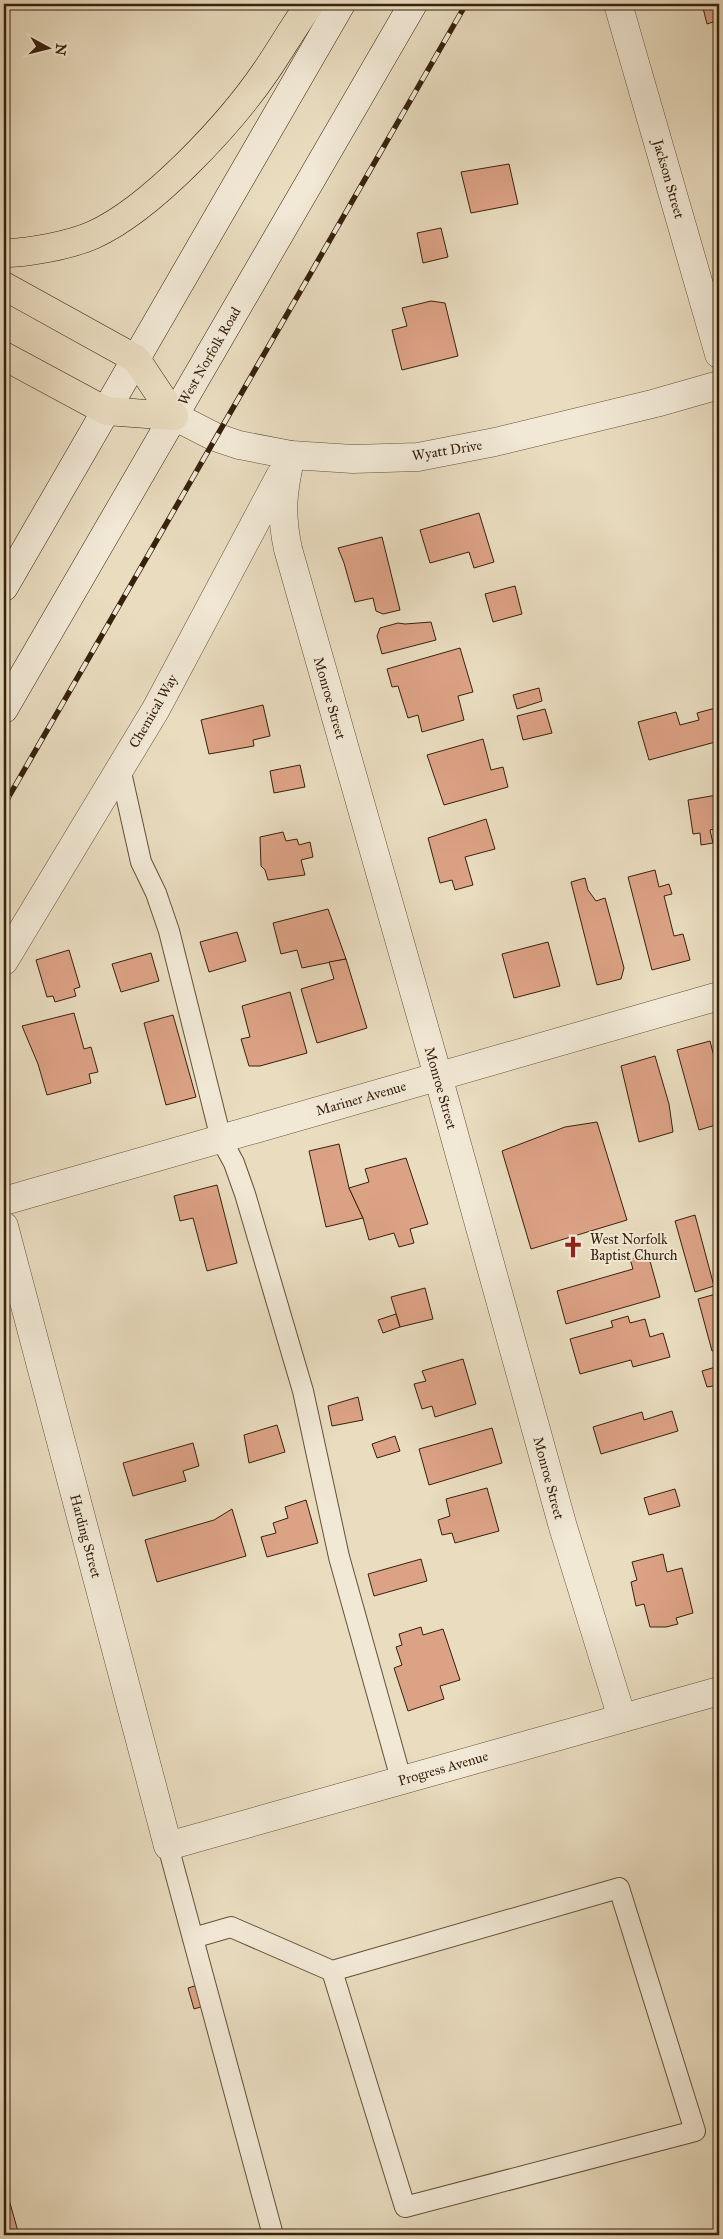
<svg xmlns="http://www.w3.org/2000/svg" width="723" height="2239" font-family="'IM FELL Great Primer',serif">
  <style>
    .building { fill: #dca285; stroke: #37210c }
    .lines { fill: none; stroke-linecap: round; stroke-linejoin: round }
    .lane-casing { stroke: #645039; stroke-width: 22 }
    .street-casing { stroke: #645039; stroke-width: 29 }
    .secondary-casing { stroke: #37210c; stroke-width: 29 }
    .highway-casing { stroke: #37210c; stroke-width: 29 }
    .lane { stroke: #f1e8d5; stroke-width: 20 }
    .street { stroke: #f1e8d5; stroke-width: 28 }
    .secondary { stroke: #f1e8d5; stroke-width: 28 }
    .highway { stroke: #e9dcbf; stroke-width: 28 }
    .rail-casing { stroke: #37210c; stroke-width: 5.5 }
    .rail { stroke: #f1e8d5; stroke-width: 4; stroke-dasharray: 11; stroke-linecap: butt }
    .labels { text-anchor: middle; stroke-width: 4; stroke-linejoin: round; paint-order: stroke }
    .street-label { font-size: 14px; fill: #37210c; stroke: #f1e8d5 }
    .poi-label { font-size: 14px; fill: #37210c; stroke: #f1e8d5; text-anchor: start }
  </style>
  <rect width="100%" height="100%" fill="#e9dcbf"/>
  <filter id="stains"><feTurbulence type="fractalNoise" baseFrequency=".004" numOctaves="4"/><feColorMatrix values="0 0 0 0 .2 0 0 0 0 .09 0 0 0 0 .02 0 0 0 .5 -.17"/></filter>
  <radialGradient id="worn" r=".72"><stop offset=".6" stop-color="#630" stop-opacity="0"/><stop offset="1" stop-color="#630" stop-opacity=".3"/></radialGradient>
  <g class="building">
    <path d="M 702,4 L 719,4 L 719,20 L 707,24 Z"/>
    <path d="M 509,164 L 518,204 L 471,213 L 461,172 Z"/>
    <path d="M 441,228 L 448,257 L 423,263 L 417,233 Z"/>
    <path d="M 431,301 L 445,303 L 458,356 L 402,370 L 392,330 L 407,326 L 402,308 Z"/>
    <path d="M 479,513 L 494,562 L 474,568 L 469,552 L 430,563 L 420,530 Z"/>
    <path d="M 382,537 L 400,610 L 383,614 L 376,611 L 373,598 L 355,602 L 344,563 L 338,548 Z"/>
    <path d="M 515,586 L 522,614 L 493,622 L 485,594 Z"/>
    <path d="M 431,622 L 436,640 L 382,654 L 377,636 L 380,628 L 398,623 L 405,624 Z"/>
    <path d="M 460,648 L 473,692 L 458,696 L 464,720 L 422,732 L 418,715 L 408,718 L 398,686 L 392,687 L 387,669 Z"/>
    <path d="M 539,688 L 542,701 L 517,709 L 513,695 Z"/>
    <path d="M 263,705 L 270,736 L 253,740 L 254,746 L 209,754 L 201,720 Z"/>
    <path d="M 719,707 L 719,741 L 649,760 L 638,722 L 676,712 L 680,725 L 699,720 L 697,713 Z"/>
    <path d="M 545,709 L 552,733 L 523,740 L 517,716 Z"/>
    <path d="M 483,739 L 491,770 L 503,767 L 508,787 L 444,805 L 427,755 Z"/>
    <path d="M 300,765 L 305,787 L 274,793 L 270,771 Z"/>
    <path d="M 717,795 L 719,828 L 710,830 L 713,843 L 701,845 L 700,833 L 693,834 L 688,800 Z"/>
    <path d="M 486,819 L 495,849 L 465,857 L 473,885 L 455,890 L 452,880 L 440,883 L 428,838 Z"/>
    <path d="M 283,832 L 286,841 L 297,839 L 299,845 L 310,842 L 313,857 L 301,860 L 305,875 L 268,880 L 265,870 L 261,866 L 260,837 Z"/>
    <path d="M 655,870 L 659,887 L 669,884 L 672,894 L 664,896 L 674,936 L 683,934 L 690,960 L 652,970 L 628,877 Z"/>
    <path d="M 585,878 L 588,890 L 596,901 L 605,898 L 624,968 L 621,979 L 597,985 L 571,882 Z"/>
    <path d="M 328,909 L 346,959 L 302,968 L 297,950 L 281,954 L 273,923 Z"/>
    <path d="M 237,932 L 246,961 L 209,972 L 200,942 Z"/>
    <path d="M 548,942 L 560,986 L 514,998 L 502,954 Z"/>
    <path d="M 69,950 L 80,987 L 74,989 L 76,996 L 55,1002 L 53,996 L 47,997 L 36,960 Z"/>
    <path d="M 151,953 L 159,981 L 121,992 L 112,964 Z"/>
    <path d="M 346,959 L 367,1028 L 317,1043 L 301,989 L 334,979 L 329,962 Z"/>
    <path d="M 290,992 L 307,1053 L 260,1066 L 249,1066 L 241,1039 L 250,1037 L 242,1006 Z"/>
    <path d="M 74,1013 L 84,1049 L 91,1047 L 98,1072 L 89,1074 L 91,1083 L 47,1095 L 38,1064 L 22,1026 Z"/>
    <path d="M 173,1015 L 196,1097 L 166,1105 L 144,1023 Z"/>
    <path d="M 710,1041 L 719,1076 L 719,1095 L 716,1096 L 719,1110 L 719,1124 L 699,1130 L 677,1050 Z"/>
    <path d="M 655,1056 L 669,1104 L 673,1132 L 639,1142 L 621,1066 Z"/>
    <path d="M 597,1122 L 627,1220 L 531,1249 L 502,1151 L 565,1127 Z"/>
    <path d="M 339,1144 L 349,1188 L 363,1218 L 326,1227 L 309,1151 Z"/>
    <path d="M 406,1158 L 428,1224 L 410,1229 L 414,1243 L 399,1247 L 394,1233 L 369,1240 L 363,1218 L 349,1188 L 369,1182 L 365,1169 Z"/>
    <path d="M 217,1185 L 237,1263 L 207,1271 L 193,1218 L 180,1221 L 174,1196 Z"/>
    <path d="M 695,1215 L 714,1286 L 695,1292 L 675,1221 Z"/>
    <path d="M 648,1254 L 660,1297 L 566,1324 L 557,1291 L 633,1269 L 630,1259 Z"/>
    <path d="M 425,1288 L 433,1319 L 400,1327 L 391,1297 Z"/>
    <path d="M 716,1294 L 719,1305 L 719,1349 L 712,1351 L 698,1299 Z"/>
    <path d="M 396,1314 L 400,1327 L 383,1333 L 378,1320 Z"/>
    <path d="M 628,1316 L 630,1323 L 645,1319 L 650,1337 L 663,1333 L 670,1357 L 633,1367 L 631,1360 L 580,1374 L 570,1339 L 613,1327 L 611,1321 Z"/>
    <path d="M 463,1359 L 476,1404 L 435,1417 L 432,1406 L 422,1409 L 414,1384 L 426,1381 L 422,1371 Z"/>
    <path d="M 719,1366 L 719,1385 L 707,1387 L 702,1371 Z"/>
    <path d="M 358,1397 L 363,1420 L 332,1426 L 328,1406 Z"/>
    <path d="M 672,1411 L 678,1431 L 601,1454 L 593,1427 L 642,1412 L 644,1420 Z"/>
    <path d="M 277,1425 L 285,1452 L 249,1463 L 244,1435 Z"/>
    <path d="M 492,1428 L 502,1463 L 429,1485 L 419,1449 Z"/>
    <path d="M 395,1436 L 400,1451 L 377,1458 L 372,1444 Z"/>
    <path d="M 193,1443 L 199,1466 L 183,1471 L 186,1481 L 133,1496 L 123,1463 Z"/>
    <path d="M 487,1488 L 499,1531 L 455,1543 L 452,1533 L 442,1535 L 438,1520 L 450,1516 L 446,1499 Z"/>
    <path d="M 675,1489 L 680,1506 L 649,1515 L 644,1498 Z"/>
    <path d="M 306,1500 L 318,1543 L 267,1557 L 261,1537 L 276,1533 L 273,1523 L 288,1518 L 285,1507 Z"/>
    <path d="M 232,1509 L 246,1556 L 157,1582 L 145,1540 L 214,1520 Z"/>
    <path d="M 663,1554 L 667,1572 L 682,1568 L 693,1613 L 676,1618 L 678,1624 L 666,1627 L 650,1627 L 644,1604 L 636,1606 L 631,1582 L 637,1580 L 632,1562 Z"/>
    <path d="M 421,1559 L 427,1581 L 374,1596 L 368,1574 Z"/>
    <path d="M 421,1627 L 423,1635 L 443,1629 L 460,1680 L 440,1686 L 444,1699 L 408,1711 L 394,1668 L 402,1665 L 396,1647 L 402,1645 L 399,1634 Z"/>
    <path d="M 201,1984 L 207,2005 L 194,2009 L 188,1988 Z"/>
    <path d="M 4,2182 L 19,2235 L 4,2235 Z"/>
  </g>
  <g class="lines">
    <g class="lane-casing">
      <g id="lane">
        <path d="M 120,768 L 141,862 L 156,893 L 169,931 L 221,1139 L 234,1163 L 245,1194 L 303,1391 L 339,1557 L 401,1779"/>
        <path d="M 168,1846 L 273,2235"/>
        <path d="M 193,1938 L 231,1927 L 332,1971 L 619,1888 L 695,2131 L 405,2207 L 332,1971"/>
      </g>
    </g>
    <g class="street-casing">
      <g id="street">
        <path d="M 618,4 L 719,354"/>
        <path d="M 174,416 L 215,437 L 239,445 L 291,455 L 353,459 L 418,457 L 495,442 L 656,403 L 719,385"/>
        <path d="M 291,455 C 283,491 280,512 288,549 L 438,1076 L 563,1527 L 622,1718"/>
        <path d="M 4,961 L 156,709 L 280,476"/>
        <path d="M 4,1201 L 719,996"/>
        <path d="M 4,1226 L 168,1846 L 719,1691"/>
      </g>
    </g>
    <g class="secondary-casing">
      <g id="secondary">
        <path d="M 4,587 L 341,4"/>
        <path d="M 4,709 L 413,4"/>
      </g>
    </g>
    <g class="highway-casing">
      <g id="highway">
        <path d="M 4,253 C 28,253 71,245 93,235 C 151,209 230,124 266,71 C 281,49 294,26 310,4"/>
        <path d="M 4,286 L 136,359 L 174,416"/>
        <path d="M 4,356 L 106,411 L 174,416"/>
      </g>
    </g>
    <use href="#lane" class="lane"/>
    <use href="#street" class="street"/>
    <use href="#secondary" class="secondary"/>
    <use href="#highway" class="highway"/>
    <g class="rail-casing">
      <path id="rail" d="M 4,805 L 466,4"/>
    </g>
    <use href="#rail" class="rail"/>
  </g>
  <defs>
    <g id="church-bare" transform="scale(1.725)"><path d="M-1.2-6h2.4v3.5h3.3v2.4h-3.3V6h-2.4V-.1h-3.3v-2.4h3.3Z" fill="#8f2418" stroke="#f1e8d5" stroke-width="2.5" paint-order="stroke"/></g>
  </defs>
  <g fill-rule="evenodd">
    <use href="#church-bare" x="573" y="1247"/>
  </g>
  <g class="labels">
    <g class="street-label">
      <text transform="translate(669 179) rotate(74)" y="5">Jackson Street</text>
      <text transform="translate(209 356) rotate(-60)" y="5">West Norfolk Road</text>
      <text transform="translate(447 450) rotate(-9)" y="5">Wyatt Drive</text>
      <text transform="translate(330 698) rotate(74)" y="5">Monroe Street</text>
      <text transform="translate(153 711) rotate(-60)" y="5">Chemical Way</text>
      <text transform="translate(441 1088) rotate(74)" y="5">Monroe Street</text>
      <text transform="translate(361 1098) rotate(-16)" y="5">Mariner Avenue</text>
      <text transform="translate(549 1478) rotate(75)" y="5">Monroe Street</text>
      <text transform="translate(86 1536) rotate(75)" y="5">Harding Street</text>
      <text transform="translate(443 1768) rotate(-16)" y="5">Progress Avenue</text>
    </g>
    <g class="poi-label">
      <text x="590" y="1244">West Norfolk<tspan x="590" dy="16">Baptist Church</tspan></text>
    </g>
  </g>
  <rect width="723" height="2239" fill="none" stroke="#e9dcbf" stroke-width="20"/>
  <rect x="5" y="5" width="713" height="2229" fill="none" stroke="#37210c" stroke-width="2.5"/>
  <rect x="10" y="10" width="703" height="2219" fill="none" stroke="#37210c"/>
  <g transform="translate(48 48) rotate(97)" stroke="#f1e8d5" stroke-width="4" paint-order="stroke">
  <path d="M0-4L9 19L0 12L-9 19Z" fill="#37210c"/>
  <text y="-8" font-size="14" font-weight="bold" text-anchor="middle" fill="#37210c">N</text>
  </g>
  <rect width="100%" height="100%" filter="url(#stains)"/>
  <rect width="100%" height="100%" fill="url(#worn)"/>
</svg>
